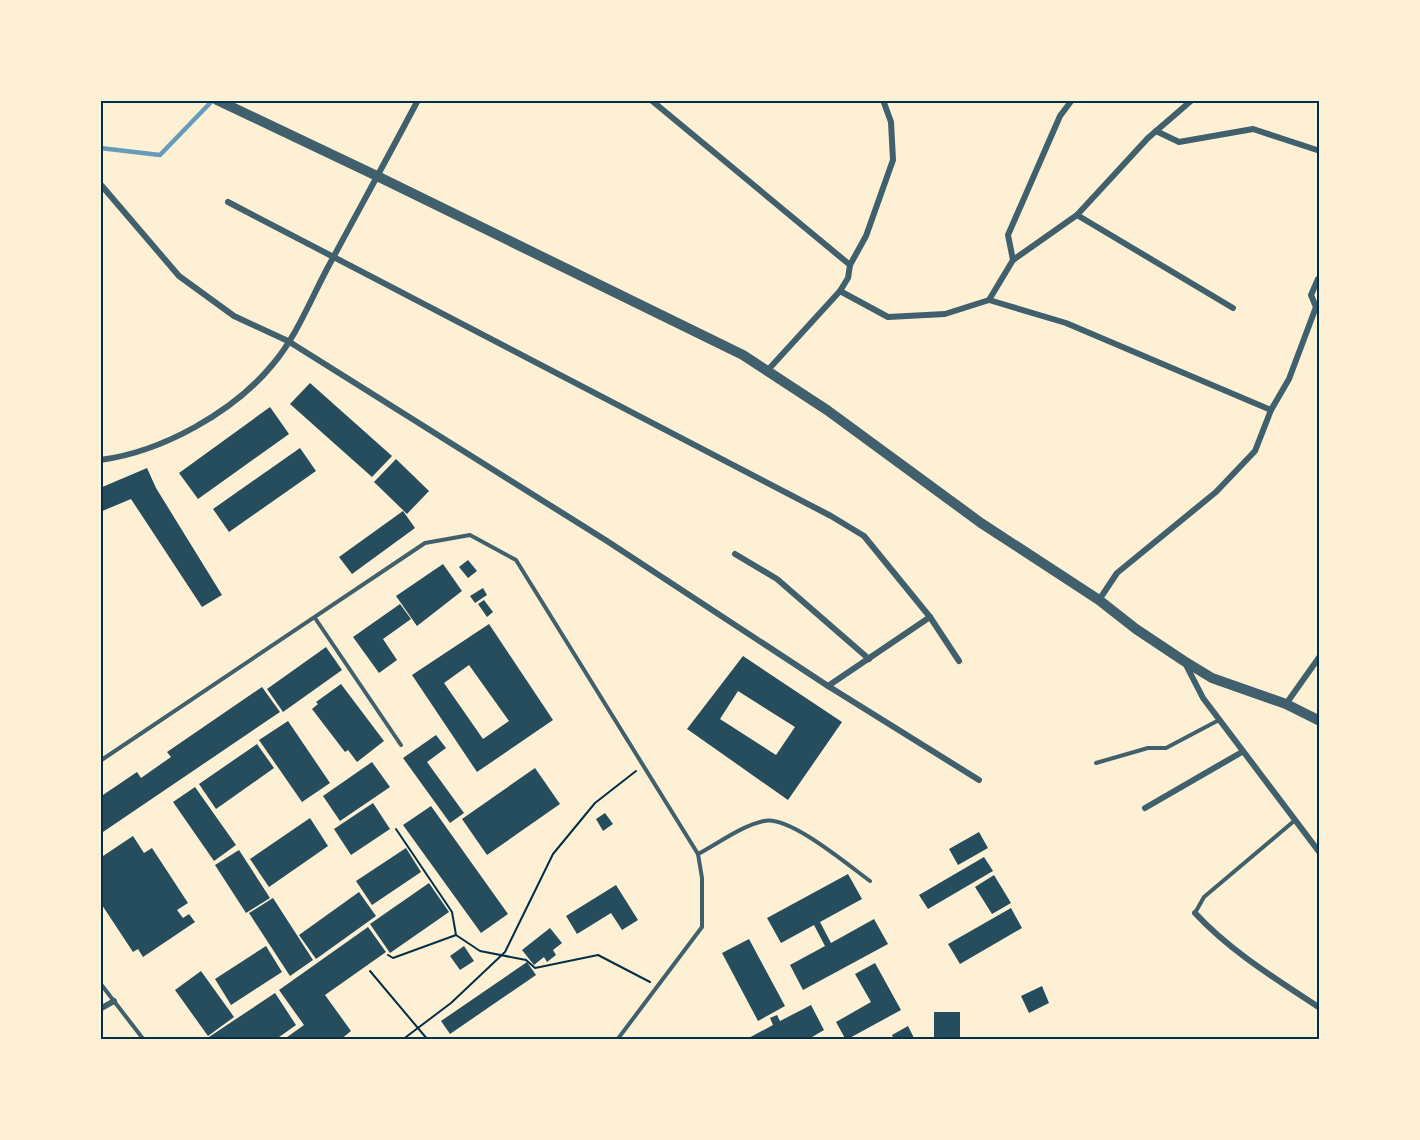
<svg xmlns="http://www.w3.org/2000/svg" width="1420" height="1140" font-family="'Space Grotesk',sans-serif">
  <style>
    .lines { fill: none; stroke-linecap: round; stroke-linejoin: round }
    .stream { stroke: #669bbc; stroke-width: 4.5 }
    .building { fill: #264d5e; fill-rule: evenodd }
    .path { stroke: #003049; stroke-width: 2 }
    .service { stroke: #3f606c; stroke-width: 4 }
    .minor { stroke: #3f606c; stroke-width: 6 }
    .tertiary { stroke: #3f606c; stroke-width: 10 }
    .neatline { fill: none; stroke: #003049; stroke-width: 2 }
  </style>
  <rect width="100%" height="100%" fill="#fdf0d5"/>
  <g class="lines">
    <path class="stream" d="M 100,148 L 160,155 L 213,100"/>
  </g>
  <g class="building">
    <path d="M 310,383 L 392,456 L 372,477 L 290,404 Z"/>
    <path d="M 270,407 L 289,434 L 198,499 L 179,473 Z"/>
    <path d="M 300,448 L 316,471 L 229,532 L 213,509 Z"/>
    <path d="M 396,459 L 429,491 L 407,514 L 374,482 Z"/>
    <path d="M 147,468 L 156,488 L 222,595 L 202,607 L 131,499 L 100,512 L 100,488 Z"/>
    <path d="M 403,511 L 415,528 L 352,574 L 339,557 Z"/>
    <path d="M 468,560 L 477,571 L 468,578 L 459,567 Z"/>
    <path d="M 443,564 L 462,591 L 417,626 L 396,596 Z"/>
    <path d="M 483,588 L 487,595 L 475,603 L 470,596 Z"/>
    <path d="M 484,600 L 493,612 L 487,617 L 478,604 Z"/>
    <path d="M 400,604 L 411,619 L 383,639 L 397,660 L 379,673 L 353,637 Z"/>
    <path d="M 489,624 L 553,720 L 477,772 L 412,675 ZM 469,665 L 509,721 L 483,739 L 444,683 Z"/>
    <path d="M 326,647 L 342,670 L 283,712 L 267,689 Z"/>
    <path d="M 743,656 L 842,722 L 788,800 L 687,729 ZM 738,691 L 795,727 L 776,755 L 720,719 Z"/>
    <path d="M 341,684 L 384,741 L 357,762 L 348,750 L 345,752 L 312,709 L 318,704 L 316,702 Z"/>
    <path d="M 262,687 L 280,712 L 100,834 L 100,797 L 137,772 L 141,778 L 171,757 L 167,752 Z"/>
    <path d="M 288,721 L 330,783 L 302,802 L 259,740 Z"/>
    <path d="M 436,735 L 446,748 L 427,762 L 464,813 L 450,823 L 403,758 Z"/>
    <path d="M 257,744 L 274,768 L 216,809 L 199,784 Z"/>
    <path d="M 372,762 L 390,787 L 340,821 L 323,796 Z"/>
    <path d="M 535,768 L 560,804 L 487,855 L 462,819 Z"/>
    <path d="M 195,787 L 236,845 L 214,861 L 173,802 Z"/>
    <path d="M 373,803 L 390,829 L 351,855 L 334,829 Z"/>
    <path d="M 431,806 L 508,914 L 481,933 L 403,825 Z"/>
    <path d="M 605,813 L 613,824 L 603,831 L 596,819 Z"/>
    <path d="M 310,818 L 328,846 L 269,887 L 250,859 Z"/>
    <path d="M 979,832 L 988,848 L 958,865 L 949,849 Z"/>
    <path d="M 133,836 L 144,853 L 152,848 L 188,903 L 177,910 L 183,918 L 189,914 L 195,922 L 143,957 L 138,949 L 133,952 L 100,902 L 100,858 Z"/>
    <path d="M 406,848 L 421,872 L 372,905 L 356,881 Z"/>
    <path d="M 239,850 L 270,898 L 246,913 L 215,865 Z"/>
    <path d="M 984,857 L 993,871 L 928,909 L 919,895 Z"/>
    <path d="M 848,874 L 862,899 L 820,922 L 831,943 L 874,919 L 888,944 L 803,990 L 790,965 L 825,946 L 814,925 L 781,943 L 767,918 Z"/>
    <path d="M 994,875 L 1011,903 L 992,914 L 975,887 Z"/>
    <path d="M 429,883 L 449,912 L 390,953 L 370,924 Z"/>
    <path d="M 616,885 L 638,920 L 622,930 L 611,913 L 577,934 L 566,916 Z"/>
    <path d="M 359,892 L 376,916 L 316,959 L 299,935 Z"/>
    <path d="M 273,898 L 313,960 L 290,976 L 249,913 Z"/>
    <path d="M 1011,908 L 1022,928 L 960,964 L 948,944 Z"/>
    <path d="M 368,927 L 386,952 L 325,995 L 351,1031 L 340,1040 L 283,1040 L 304,1025 L 279,990 Z"/>
    <path d="M 550,928 L 562,943 L 553,950 L 556,955 L 547,962 L 544,957 L 534,965 L 522,950 Z"/>
    <path d="M 749,939 L 785,1006 L 758,1021 L 722,953 Z"/>
    <path d="M 266,946 L 282,972 L 231,1005 L 215,979 Z"/>
    <path d="M 464,946 L 474,961 L 460,970 L 450,956 Z"/>
    <path d="M 527,962 L 536,975 L 450,1034 L 441,1021 Z"/>
    <path d="M 875,963 L 901,1010 L 846,1040 L 836,1022 L 871,1002 L 855,974 Z"/>
    <path d="M 201,971 L 234,1017 L 208,1036 L 175,990 Z"/>
    <path d="M 1042,986 L 1049,1003 L 1029,1013 L 1021,996 Z"/>
    <path d="M 275,993 L 296,1025 L 275,1040 L 210,1040 L 209,1037 Z"/>
    <path d="M 811,1005 L 824,1030 L 807,1040 L 745,1040 L 773,1025 L 770,1018 L 777,1015 L 780,1021 Z"/>
    <rect x="934" y="1012" width="26" height="28"/>
    <path d="M 908,1026 L 915,1040 L 894,1040 L 892,1035 Z"/>
  </g>
  <g class="lines">
    <g class="path">
      <path d="M 396,829 L 452,912 L 456,935"/>
      <path d="M 388,955 L 393,958 L 456,935 L 480,951 L 526,960 L 535,968 L 598,955 L 650,982"/>
      <path d="M 370,971 L 428,1040"/>
      <path d="M 402,1040 L 451,1003 L 505,952 L 553,854 L 595,803 L 636,771"/>
    </g>
    <g class="service">
      <path d="M 315,618 L 401,745"/>
      <path d="M 100,761 L 425,543 L 470,535 L 516,560 L 698,854 L 702,878 L 702,927 L 617,1040"/>
      <path d="M 1096,763 L 1148,748 L 1166,748 L 1219,720"/>
      <path d="M 698,854 C 719,843 741,826 764,821 C 789,815 848,865 870,881"/>
      <path d="M 1195,913 L 1204,897 L 1294,821"/>
      <path d="M 100,983 L 144,1040"/>
    </g>
    <g class="minor">
      <path d="M 651,100 L 850,265"/>
      <path d="M 1156,131 L 1179,142 L 1253,129 L 1320,151"/>
      <path d="M 102,186 L 179,276 L 234,316 L 288,341 L 607,541 L 828,686 L 979,780"/>
      <path d="M 228,202 L 831,516 L 864,536 L 930,617 L 959,661"/>
      <path d="M 1077,215 L 1233,308"/>
      <path d="M 1013,260 L 1008,235 L 1060,116 L 1072,100"/>
      <path d="M 840,291 L 888,317 L 945,314 L 989,300 L 1013,260 L 1077,215 L 1148,138 L 1192,100"/>
      <path d="M 989,300 L 1066,323 L 1271,410"/>
      <path d="M 767,371 L 840,291 L 848,278 L 850,265 L 866,236 L 893,160 L 891,122 L 883,100"/>
      <path d="M 100,460 C 162,452 234,412 273,364 C 296,337 310,301 327,269 C 357,213 388,157 418,100"/>
      <path d="M 735,554 L 777,579 L 869,659"/>
      <path d="M 1099,600 L 1117,573 L 1216,492 L 1255,451 L 1271,410 L 1289,379 L 1316,307 L 1311,295 L 1318,279"/>
      <path d="M 1185,663 L 1203,698 L 1320,853"/>
      <path d="M 828,686 L 930,617"/>
      <path d="M 1286,704 L 1320,656"/>
      <path d="M 1145,808 L 1242,752"/>
      <path d="M 1195,913 C 1230,951 1276,979 1320,1008"/>
      <path d="M 100,1009 L 114,1001"/>
    </g>
    <path class="tertiary" d="M 217,100 L 377,176 L 743,355 L 827,410 L 981,523 L 1099,600 L 1136,629 L 1184,661 L 1212,678 L 1286,704 L 1320,721"/>
  </g>
  <rect width="1420" height="1140" fill="none" stroke="#fdf0d5" stroke-width="204"/>
  <rect x="102" y="102" width="1216" height="936" class="neatline"/>
</svg>
